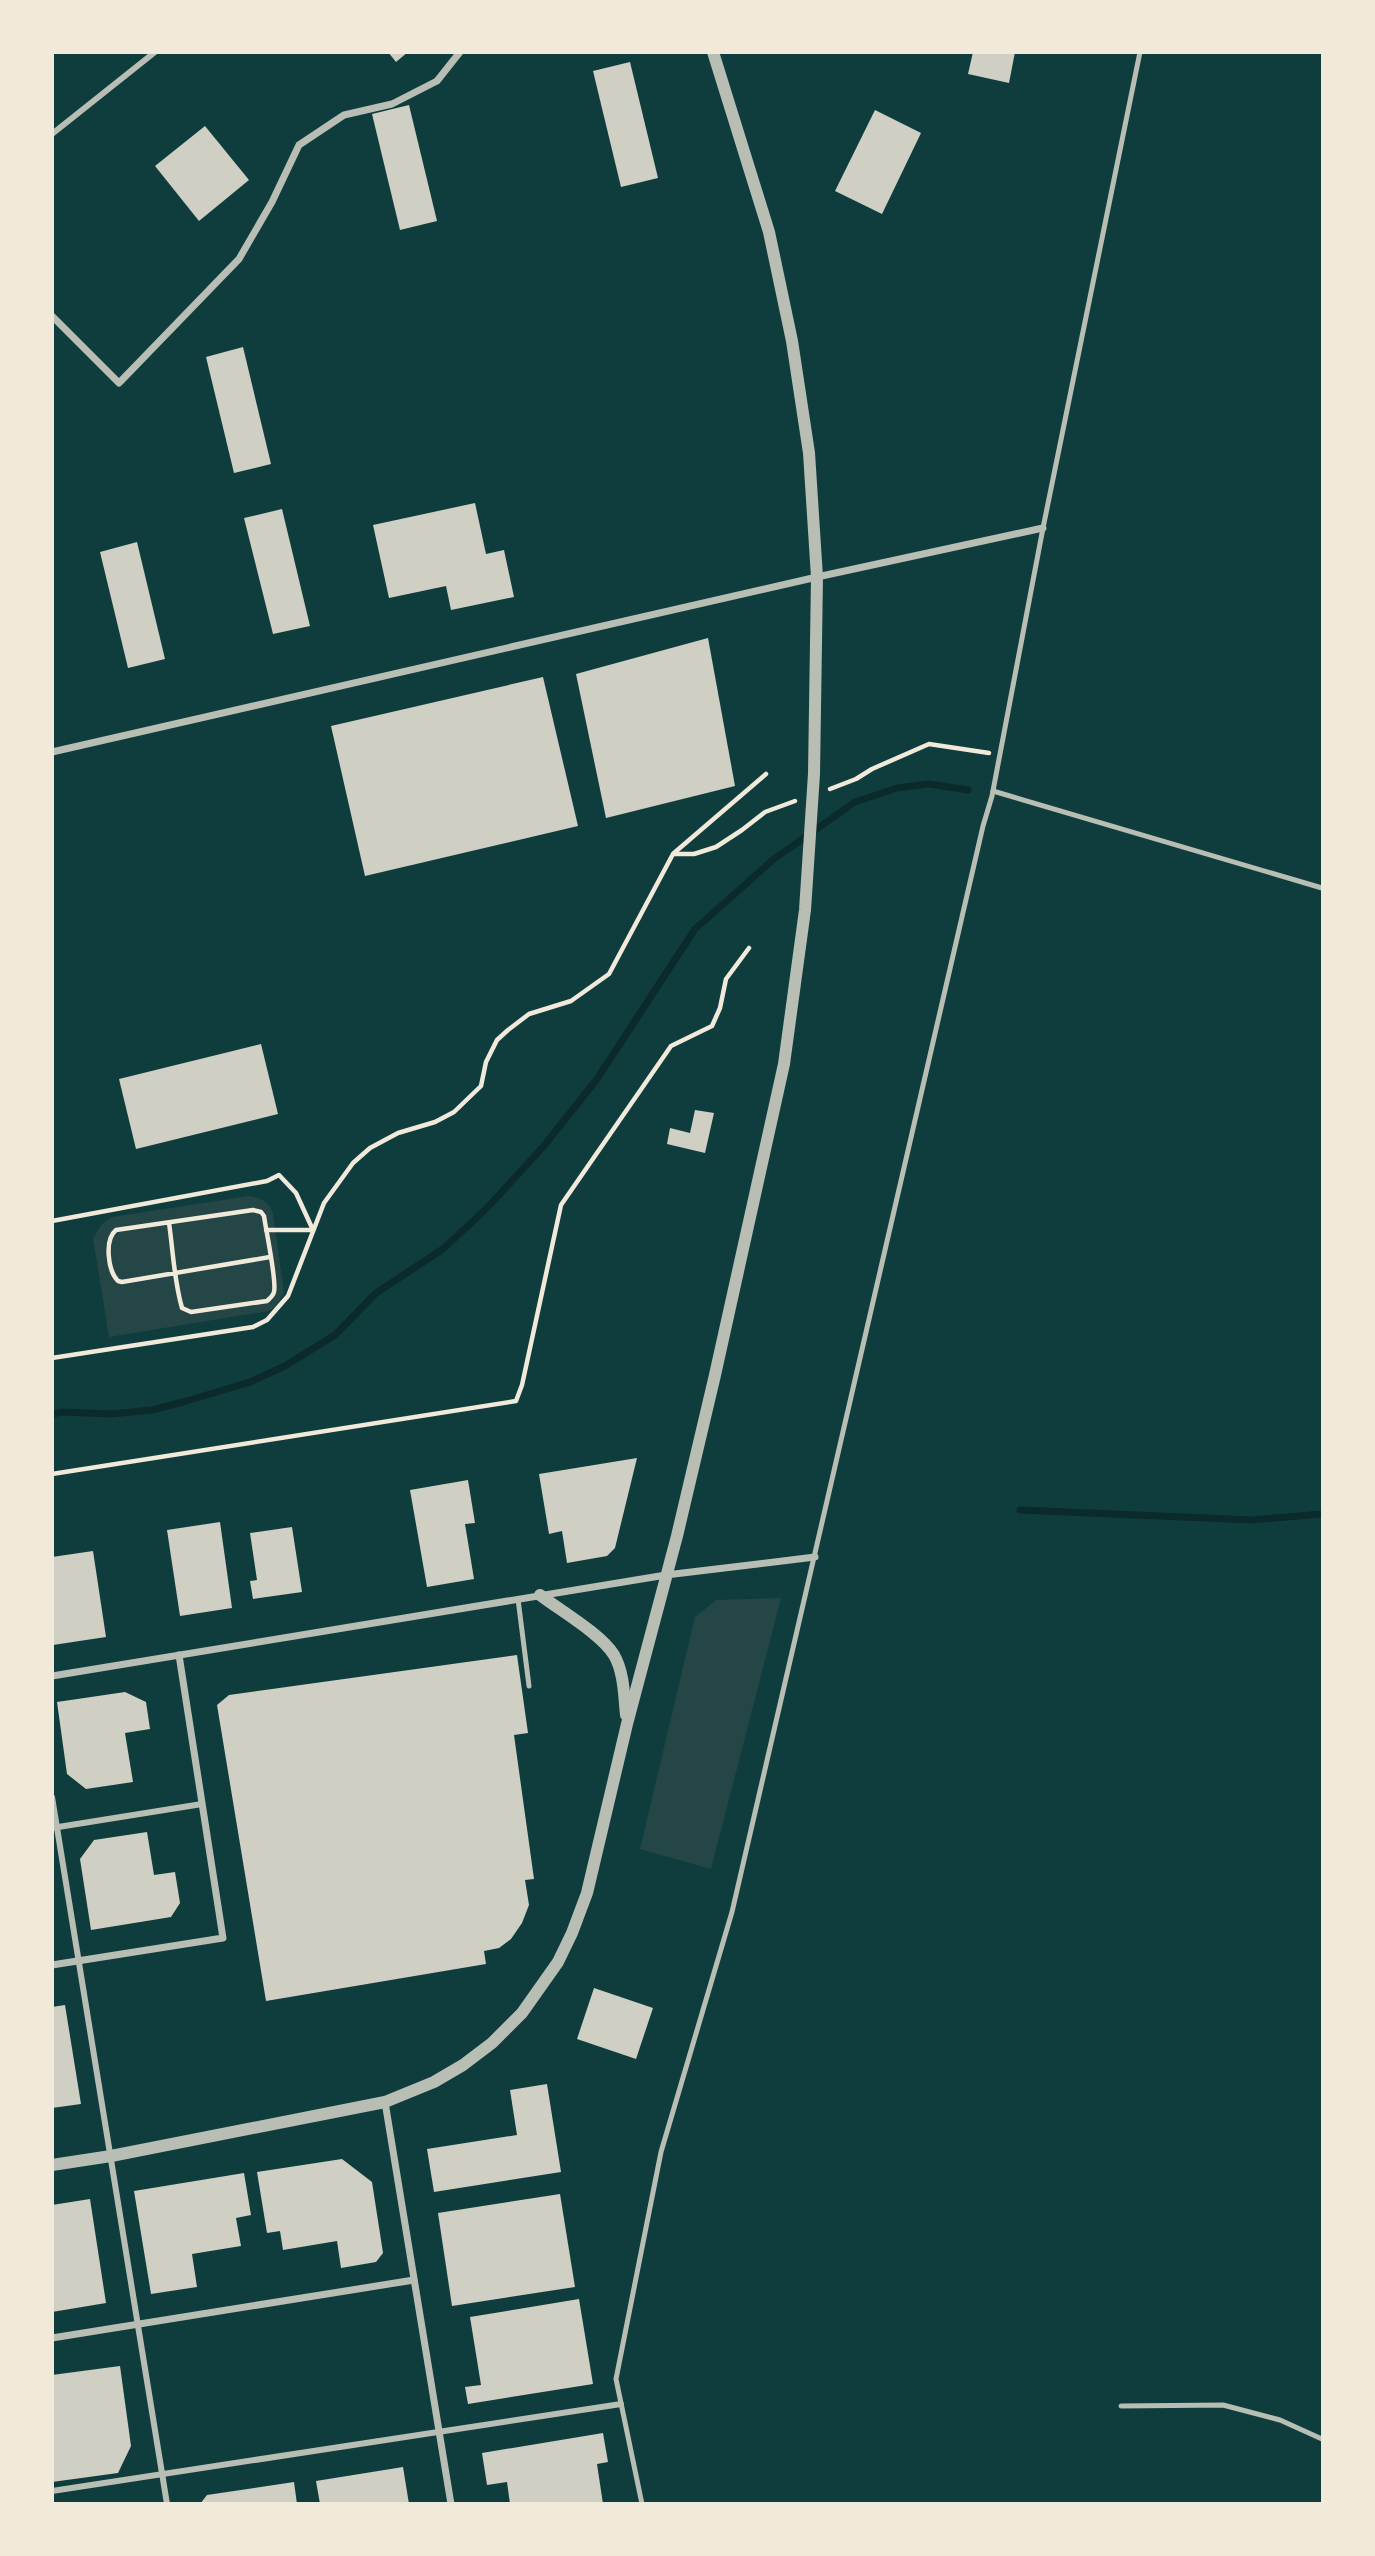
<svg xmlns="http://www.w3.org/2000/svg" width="1375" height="2556" font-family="'Archivo Narrow',sans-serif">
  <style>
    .green { fill: #244646 }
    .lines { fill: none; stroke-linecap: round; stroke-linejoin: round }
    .stream { stroke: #0a2a2b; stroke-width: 7 }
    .building { fill: #cfcfc3 }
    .path { stroke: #f1e9da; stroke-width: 4.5 }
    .service { stroke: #b8beb3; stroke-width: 5 }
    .pedestrian { stroke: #b8beb3; stroke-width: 6 }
    .minor { stroke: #b8beb3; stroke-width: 7 }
    .tertiary { stroke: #b8beb3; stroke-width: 12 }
  </style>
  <rect width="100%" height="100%" fill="#0f3d3e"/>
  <g class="green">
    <path d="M 249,1196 C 261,1198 270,1202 273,1214 L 284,1293 L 276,1307 L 269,1311 L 109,1337 L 93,1238 L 102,1224 L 112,1217 Z"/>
    <path d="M 781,1598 L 711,1869 L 640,1849 L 695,1617 L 716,1600 Z"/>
  </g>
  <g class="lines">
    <g class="stream">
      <path d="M 52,1414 L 62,1412 L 111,1414 L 152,1410 L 183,1402 L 250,1382 L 285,1366 L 335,1335 L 376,1293 L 443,1249 L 487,1208 L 543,1147 L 597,1079 L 695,929 L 774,859 L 855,802 L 897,788 L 929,784 L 968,790"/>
      <path d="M 1020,1510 L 1252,1520 L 1322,1514"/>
    </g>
  </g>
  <g class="building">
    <path d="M 388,52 L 408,52 L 396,62 Z"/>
    <path d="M 973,52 L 1015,52 L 1009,83 L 968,74 Z"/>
    <path d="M 630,62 L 658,178 L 621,187 L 593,71 Z"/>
    <path d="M 409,105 L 437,221 L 400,230 L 372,114 Z"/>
    <path d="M 875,110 L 921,133 L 882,214 L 835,191 Z"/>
    <path d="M 205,126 L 249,180 L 199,221 L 155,166 Z"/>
    <path d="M 243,347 L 271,464 L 234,473 L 206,357 Z"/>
    <path d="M 475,503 L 486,554 L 504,550 L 514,597 L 451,610 L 446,586 L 389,598 L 373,525 Z"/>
    <path d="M 282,509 L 310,626 L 273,634 L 244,518 Z"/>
    <path d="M 137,542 L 165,659 L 128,668 L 100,552 Z"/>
    <path d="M 708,638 L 735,786 L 606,818 L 576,674 Z"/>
    <path d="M 543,677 L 578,826 L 365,876 L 331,726 Z"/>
    <path d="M 261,1044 L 278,1114 L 136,1149 L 119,1079 Z"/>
    <path d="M 695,1110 L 714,1113 L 705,1153 L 667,1144 L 670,1128 L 690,1133 Z"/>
    <path d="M 637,1458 L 615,1548 L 607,1556 L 567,1563 L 562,1531 L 549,1534 L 539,1474 Z"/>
    <path d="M 468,1480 L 475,1523 L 465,1524 L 474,1579 L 427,1587 L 410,1490 Z"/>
    <path d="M 220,1522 L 232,1608 L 180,1616 L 167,1530 Z"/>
    <path d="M 292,1527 L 302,1592 L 253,1599 L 250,1581 L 257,1580 L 250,1533 Z"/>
    <path d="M 93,1551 L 106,1637 L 53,1645 L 52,1557 Z"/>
    <path d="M 517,1655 L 528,1733 L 514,1735 L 534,1879 L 525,1880 L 529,1905 L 522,1923 L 511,1939 L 499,1948 L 484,1951 L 486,1964 L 266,2001 L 217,1705 L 229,1695 Z"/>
    <path d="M 125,1692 L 146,1702 L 150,1729 L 125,1733 L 133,1782 L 86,1789 L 67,1774 L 57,1702 Z"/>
    <path d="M 147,1832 L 154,1875 L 175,1872 L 180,1903 L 171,1917 L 91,1930 L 80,1859 L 94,1840 Z"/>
    <path d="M 594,1988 L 653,2008 L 636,2059 L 577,2039 Z"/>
    <path d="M 65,2005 L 81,2104 L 52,2108 L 52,2007 Z"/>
    <path d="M 547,2084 L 561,2172 L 434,2192 L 427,2149 L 517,2135 L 510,2090 Z"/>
    <path d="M 342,2159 L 372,2182 L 383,2253 L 376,2262 L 341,2268 L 337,2241 L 283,2250 L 280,2231 L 267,2233 L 257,2172 Z"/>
    <path d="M 244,2173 L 251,2215 L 236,2218 L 241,2246 L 192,2254 L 197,2287 L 151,2294 L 134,2191 Z"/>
    <path d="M 560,2194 L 575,2287 L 452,2306 L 438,2213 Z"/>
    <path d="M 90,2199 L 106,2303 L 52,2312 L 52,2205 Z"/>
    <path d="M 579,2299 L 593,2384 L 468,2404 L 465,2387 L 481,2385 L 470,2317 Z"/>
    <path d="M 120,2366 L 131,2446 L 118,2473 L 52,2482 L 52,2375 Z"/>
    <path d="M 603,2433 L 608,2462 L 597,2464 L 603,2504 L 510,2504 L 507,2482 L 487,2485 L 482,2453 Z"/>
    <path d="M 403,2467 L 409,2504 L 320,2504 L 316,2481 Z"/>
    <path d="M 294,2482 L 297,2504 L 200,2504 L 207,2495 Z"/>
  </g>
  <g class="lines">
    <g class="path">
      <path d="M 830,789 L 856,779 L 872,769 L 929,744 L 989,753"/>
      <path d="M 674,853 L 766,774"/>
      <path d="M 52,1221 L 267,1181 L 279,1175 L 296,1193 L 313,1230 L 266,1230"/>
      <path d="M 169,1223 C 173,1250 174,1281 182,1308 L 191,1312 L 267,1301 C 270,1298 273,1296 274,1292 C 277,1281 266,1231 264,1216 L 261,1212 L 253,1210 L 116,1230 C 104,1240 108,1271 118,1281 L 122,1282 L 270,1257"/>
      <path d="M 52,1358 L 253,1327 L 267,1320 L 288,1296 L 324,1203 L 353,1163 L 370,1148 L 398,1133 L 435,1122 L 454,1112 L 481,1086 L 486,1062 L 497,1040 L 508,1030 L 529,1014 L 571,1001 L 609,974 L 673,854 L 694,854 L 716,847 L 742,830 L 765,812 L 795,801"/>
      <path d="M 52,1474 L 516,1401 L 522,1385 L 561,1205 L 671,1046 L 712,1026 L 720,1008 L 726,979 L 749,948"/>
    </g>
    <g class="service">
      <path d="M 993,791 L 1322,888"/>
      <path d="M 518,1599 L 529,1686"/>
      <path d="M 1121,2406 L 1223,2405 L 1280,2420 L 1322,2439"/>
      <path d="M 642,2504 L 616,2379 L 661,2152 L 732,1912 L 983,826 L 992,796 L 1043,528 L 1140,52"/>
    </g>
    <g class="pedestrian">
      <path d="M 52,134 L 155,52"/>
      <path d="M 52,1797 L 167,2504"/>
      <path d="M 52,1828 L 202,1804"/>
      <path d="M 52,2491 L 621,2404"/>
    </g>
    <g class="minor">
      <path d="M 52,316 L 119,383 L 239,259 L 272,202 L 299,145 L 344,115 L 392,104 L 437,81 L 460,52"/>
      <path d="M 52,752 L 817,577 L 1043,528"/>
      <path d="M 52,1676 L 666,1575 L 815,1557"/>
      <path d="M 52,1965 L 223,1938 L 179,1655"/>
      <path d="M 385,2102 L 451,2504"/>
      <path d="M 52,2338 L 414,2280"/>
    </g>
    <g class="tertiary">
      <path d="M 540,1595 C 561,1611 601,1634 614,1655 C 624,1672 624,1696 626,1715"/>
      <path d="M 52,2165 L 111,2156 L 385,2102 L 434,2082 L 463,2065 L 492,2043 L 522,2013 L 558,1962 L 572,1933 L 587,1893 L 627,1724 L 677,1536 L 715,1375 L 784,1064 L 805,910 L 814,774 L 817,577 L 809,453 L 792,341 L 769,232 L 713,52"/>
    </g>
  </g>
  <rect width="1375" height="2556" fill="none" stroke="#f1e9da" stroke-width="108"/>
</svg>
